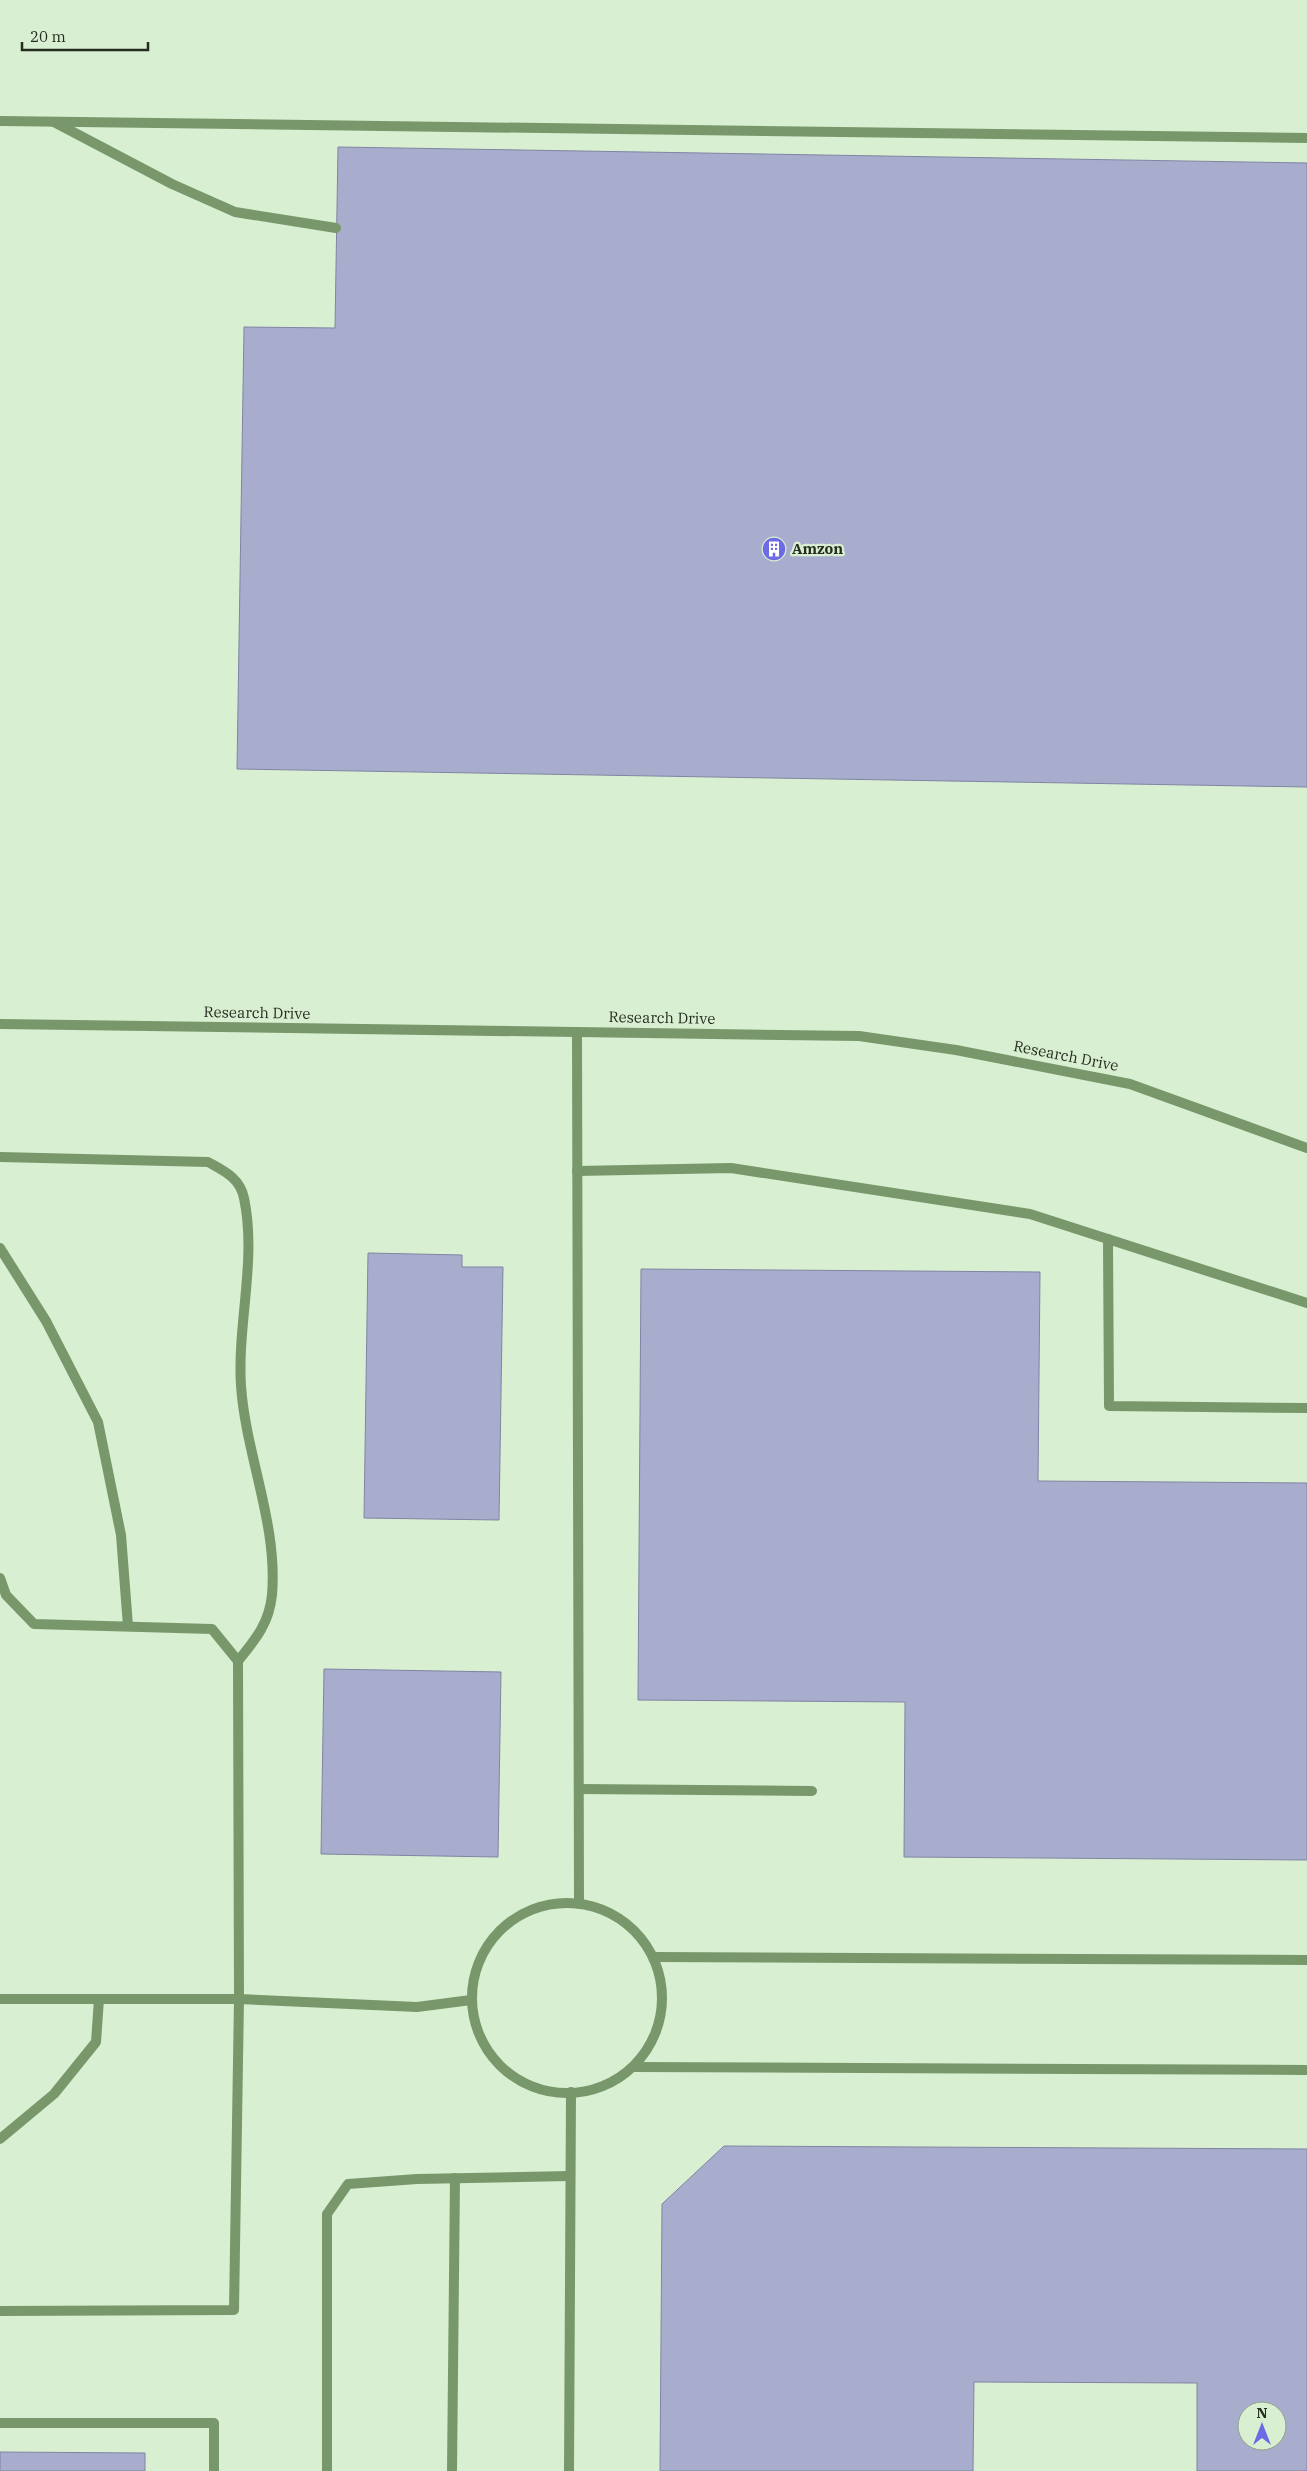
<svg xmlns="http://www.w3.org/2000/svg" width="1307" height="2471" font-family="'IBM Plex Serif',serif">
  <style>
    .building { fill: #a9adcd; stroke: #8084a3; fill-rule: evenodd }
    .lines { fill: none; stroke-linecap: round; stroke-linejoin: round }
    .lane { stroke: #78986b; stroke-width: 10 }
    .street { stroke: #78986b; stroke-width: 10 }
    .labels { text-anchor: middle; stroke-width: 4.5; stroke-linejoin: round; paint-order: stroke }
    .poi-label { font-size: 15px; font-weight: bold; fill: #252d21; stroke: #d9efd1; text-anchor: start }
    .street-label { font-size: 15px; fill: #252d21; stroke: #d9efd1 }
  </style>
  <rect width="100%" height="100%" fill="#d9efd1"/>
  <g class="building">
    <path d="M 338,147 L 1307,163 L 1307,787 L 237,769 L 244,327 L 335,328 Z"/>
    <path d="M 368,1253 L 462,1255 L 462,1267 L 503,1267 L 499,1520 L 364,1518 Z"/>
    <path d="M 641,1269 L 1040,1272 L 1038,1481 L 1307,1483 L 1307,1860 L 904,1857 L 905,1702 L 638,1700 Z"/>
    <path d="M 324,1669 L 501,1672 L 498,1857 L 321,1854 Z"/>
    <path d="M 724,2146 L 1307,2149 L 1307,2471 L 1197,2471 L 1197,2383 L 974,2382 L 973,2471 L 660,2471 L 662,2204 ZM 1247,2411 L 1277,2411 L 1277,2441 L 1247,2441 Z"/>
    <path d="M 0,2452 L 145,2453 L 145,2471 L 0,2471 Z"/>
  </g>
  <g class="lines">
    <g class="lane">
      <path d="M 0,121 L 1307,138"/>
      <path d="M 54,122 L 172,184 L 235,212 L 336,228"/>
      <path d="M 577,1032 L 579,1904"/>
      <path d="M 0,1157 L 208,1162 C 224,1171 240,1178 244,1198 C 257,1260 237,1324 241,1386 C 246,1456 278,1524 272,1595 C 269,1624 255,1640 238,1661"/>
      <path d="M 577,1171 L 731,1168 L 1030,1214 L 1307,1303"/>
      <path d="M 1108,1239 L 1109,1406 L 1307,1408"/>
      <path d="M 0,1248 L 46,1321 L 98,1422 L 121,1535 L 128,1626"/>
      <path d="M 0,1578 L 6,1595 L 34,1624 L 212,1629 L 238,1661 L 239,1999 L 234,2310 L 0,2311"/>
      <path d="M 579,1789 L 812,1791"/>
      <circle cx="567" cy="1998" r="95"/>
      <path d="M 654,1957 L 1307,1960"/>
      <path d="M 0,1999 L 239,1999 L 417,2007 L 471,2000"/>
      <path d="M 634,2067 L 1307,2070"/>
      <path d="M 0,2139 L 54,2094 L 96,2042 L 99,1999"/>
      <path d="M 0,2423 L 214,2423 L 214,2471"/>
      <path d="M 327,2471 L 327,2214 L 348,2184 L 417,2179 L 570,2176"/>
      <path d="M 452,2471 L 455,2178"/>
      <path d="M 569,2471 L 571,2092"/>
    </g>
    <path class="street" d="M 0,1024 L 859,1036 L 956,1050 L 1130,1084 L 1307,1148"/>
  </g>
  <defs>
    <g id="building-disc" transform="scale(1.25)"><circle r="9.5" fill="#6c6be5" stroke="#d9efd1"/><path d="M-4-6H4V6H1V3H-1V6H-4ZM-2.5-4.3h1.7v1.8h-1.7ZM.8-4.3h1.7v1.8H.8ZM-2.5-1h1.7V.8h-1.7ZM.8-1h1.7V.8H.8Z" fill="#fff"/></g>
  </defs>
  <g fill-rule="evenodd">
    <use href="#building-disc" x="774" y="549"/>
  </g>
  <g class="labels">
    <g class="poi-label">
      <text x="792" y="554">Amzon</text>
    </g>
    <g class="street-label">
      <text transform="translate(257 1013) rotate(1)" y="5">Research Drive</text>
      <text transform="translate(662 1018) rotate(1)" y="5">Research Drive</text>
      <text transform="translate(1066 1056) rotate(11)" y="5">Research Drive</text>
    </g>
  </g>
  <g transform="translate(1262 2426)"><circle r="24" fill="#d9efd1" stroke="#91a18b"/>
  <path d="M0-4L9 19L0 12L-9 19Z" fill="#6c6be5"/>
  <text y="-8" font-size="14" font-weight="bold" text-anchor="middle" fill="#252d21">N</text>
  </g>
  <path d="M22 42v8h126v-8" fill="none" stroke="#252d21" stroke-width="2.5"/>
  <text x="30" y="42" font-size="15" fill="#252d21" stroke="#d9efd1" stroke-width="4" paint-order="stroke">20 m</text>
</svg>
